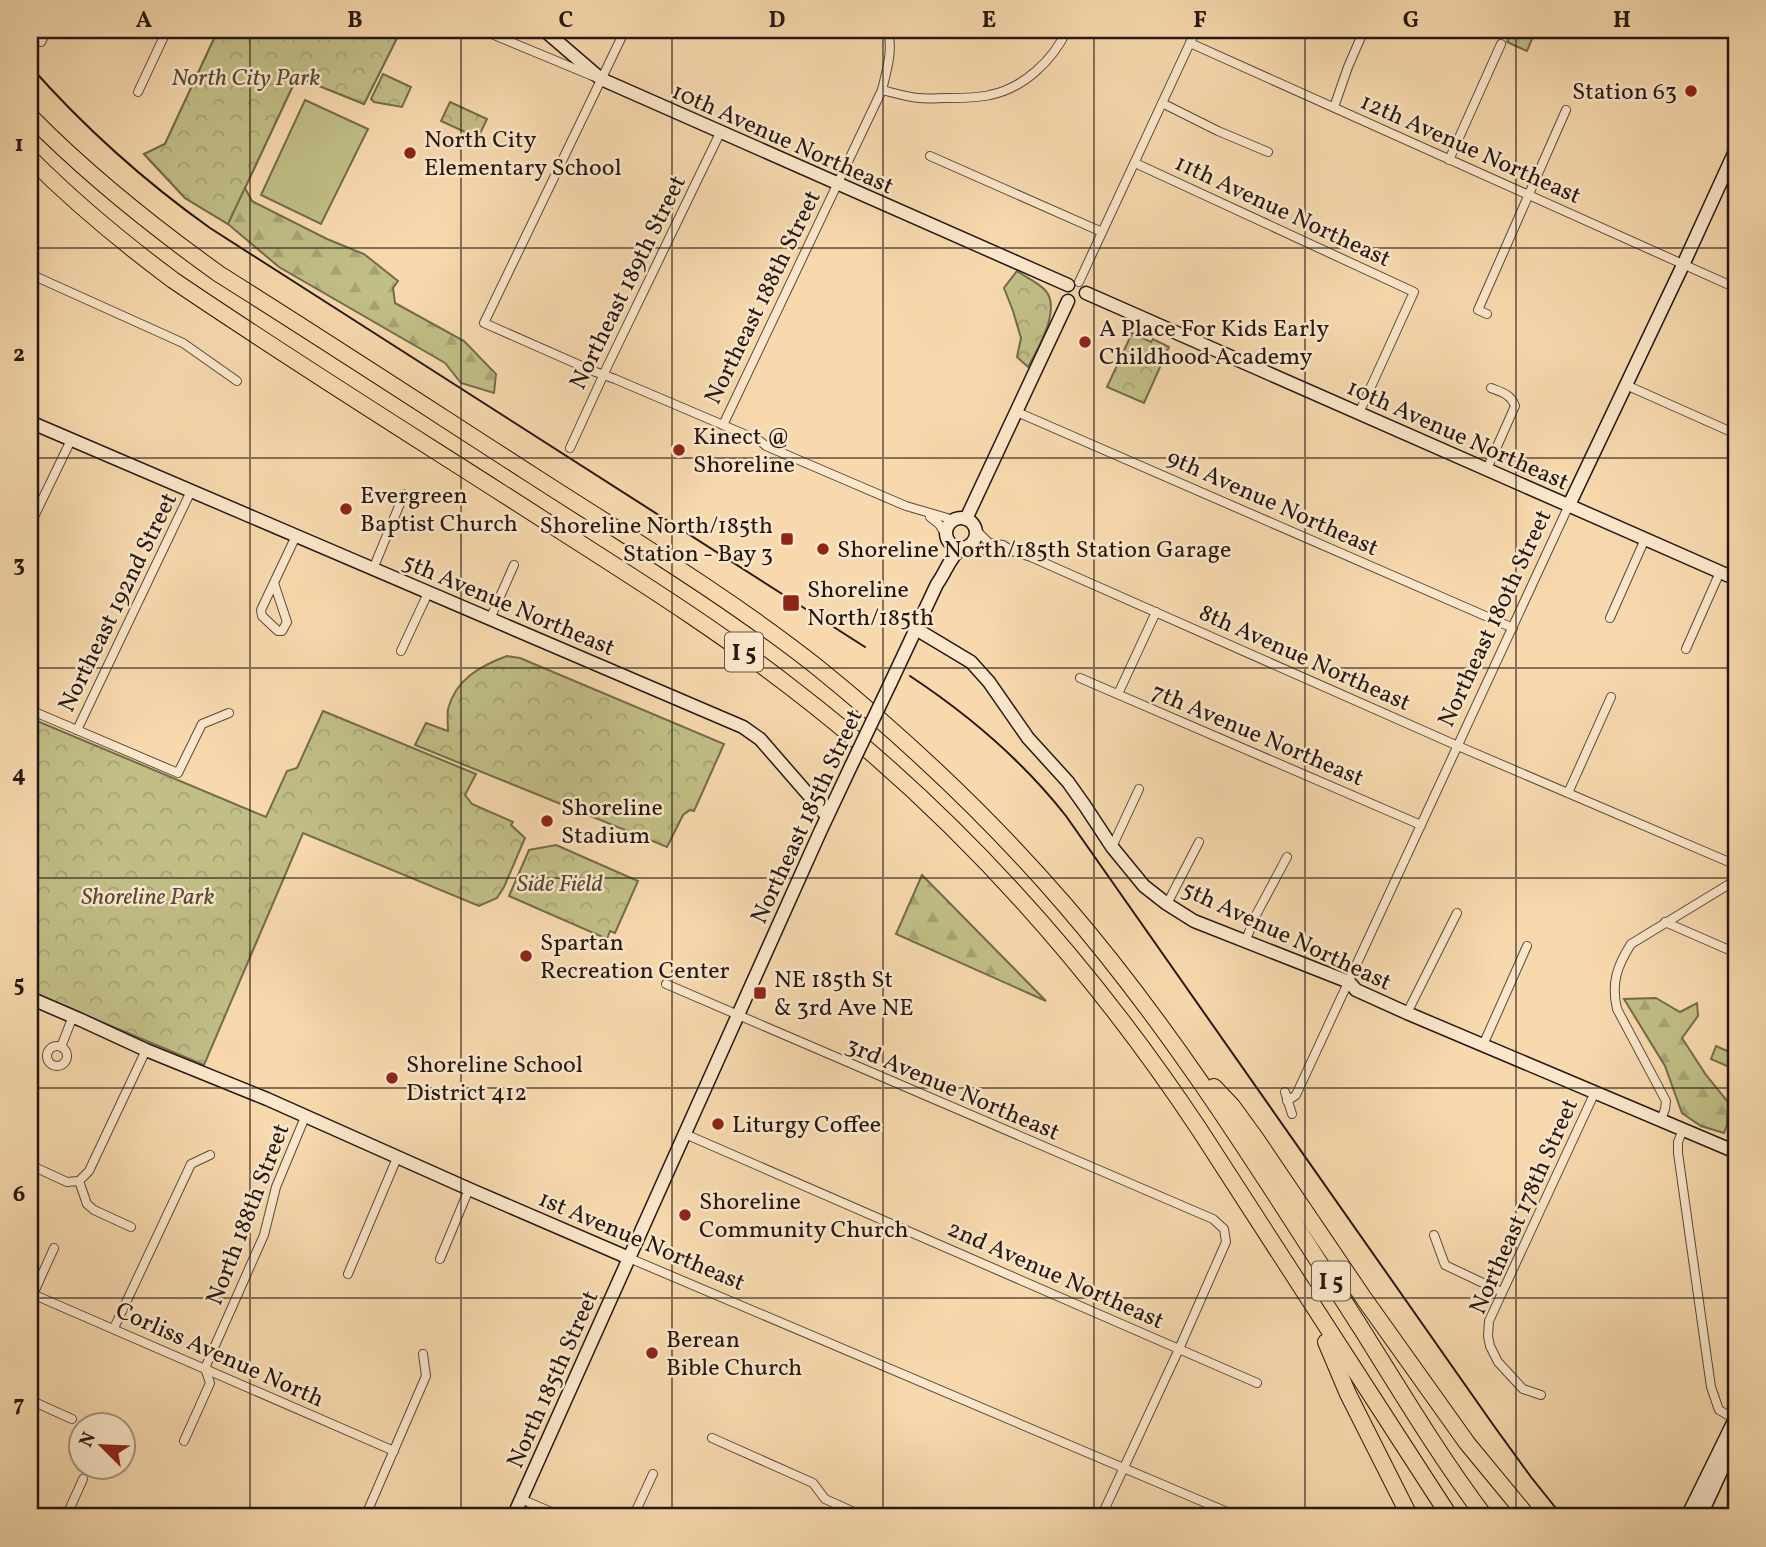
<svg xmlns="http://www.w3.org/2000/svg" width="1766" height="1547" font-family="Vollkorn,serif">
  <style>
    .green { fill: #c1be86; stroke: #736b4c; stroke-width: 2 }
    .forest { fill: url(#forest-firs); stroke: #736b4c; stroke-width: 2 }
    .park { fill: url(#park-crowns); stroke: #736b4c; stroke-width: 2 }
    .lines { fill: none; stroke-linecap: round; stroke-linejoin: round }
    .street-casing { stroke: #5a483a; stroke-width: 10 }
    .secondary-casing { stroke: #251813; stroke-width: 15 }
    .highway-casing { stroke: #251813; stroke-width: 18 }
    .street { stroke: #fae6ca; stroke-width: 8 }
    .secondary { stroke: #fae6ca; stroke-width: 12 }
    .highway { stroke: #f7d9ad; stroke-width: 16 }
    .tram { stroke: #251813; stroke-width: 2 }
    .secondary-bridge-casing { stroke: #251813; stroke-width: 15; stroke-linecap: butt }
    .secondary-bridge { stroke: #fae6ca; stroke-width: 12 }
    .grid { fill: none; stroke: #251813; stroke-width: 2; stroke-opacity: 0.55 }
    .poi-dot { fill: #8f2418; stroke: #fae6ca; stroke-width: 2.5 }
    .labels { text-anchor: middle; stroke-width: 5; stroke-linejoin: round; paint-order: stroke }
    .shield { fill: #fae6ca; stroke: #65564a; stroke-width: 2 }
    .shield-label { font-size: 23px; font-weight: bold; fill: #251813 }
    .park-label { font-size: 24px; font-style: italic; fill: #544a36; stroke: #fae6ca }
    .poi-label { font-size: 24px; fill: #251813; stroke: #fae6ca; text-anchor: start }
    .street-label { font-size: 24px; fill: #251813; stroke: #fae6ca }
    .neatline { fill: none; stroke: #251813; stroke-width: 2.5 }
    .grid-label { font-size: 23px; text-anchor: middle; font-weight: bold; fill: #251813 }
  </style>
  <defs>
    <pattern id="forest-firs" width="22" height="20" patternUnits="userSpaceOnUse" patternTransform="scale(1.75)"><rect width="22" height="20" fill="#c1be86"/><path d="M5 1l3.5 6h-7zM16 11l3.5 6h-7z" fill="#a6a373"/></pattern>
    <pattern id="park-crowns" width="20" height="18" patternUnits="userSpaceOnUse" patternTransform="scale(1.75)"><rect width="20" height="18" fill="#c1be86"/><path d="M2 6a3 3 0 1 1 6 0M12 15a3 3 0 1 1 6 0" fill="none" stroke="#a6a373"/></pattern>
  </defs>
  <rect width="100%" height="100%" fill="#f7d9ad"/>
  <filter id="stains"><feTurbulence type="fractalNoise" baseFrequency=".00286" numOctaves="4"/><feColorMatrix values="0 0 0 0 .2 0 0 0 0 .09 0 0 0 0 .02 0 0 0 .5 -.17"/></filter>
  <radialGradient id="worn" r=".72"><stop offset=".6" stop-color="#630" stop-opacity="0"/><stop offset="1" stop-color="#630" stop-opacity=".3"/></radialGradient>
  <g class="green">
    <path d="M 305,100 L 368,129 L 321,224 L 261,195 Z"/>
    <path d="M 1716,1046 L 1736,1055 L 1736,1070 L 1711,1059 Z"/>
  </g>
  <g class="forest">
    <path d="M 218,30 L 401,30 L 364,104 L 297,77 L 245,188 L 252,201 L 327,239 L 364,254 L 398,281 L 393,288 L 395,303 L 464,341 L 496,374 L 494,393 L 461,383 L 445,363 L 279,267 L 228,224 L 185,198 L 144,154 L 165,144 Z"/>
    <path d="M 922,875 L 1046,1001 L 896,934 Z"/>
    <path d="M 1656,998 L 1680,1012 L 1697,1003 L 1698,1016 L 1682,1038 L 1706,1075 L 1728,1102 L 1727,1125 L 1724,1133 L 1701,1126 L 1682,1113 L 1665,1066 L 1624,999 Z"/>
  </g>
  <g class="park">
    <path d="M 218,30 L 401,30 L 364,104 L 297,77 L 228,224 L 185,198 L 144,154 L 165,144 Z"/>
    <path d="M 1512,30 L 1523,30 L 1534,34 L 1527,51 L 1507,42 Z"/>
    <path d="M 383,74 L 411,87 L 402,107 L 374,102 L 371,99 Z"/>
    <path d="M 450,102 L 487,119 L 478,138 L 441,121 Z"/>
    <path d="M 1017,271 C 1025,277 1038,282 1045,290 C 1062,308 1038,349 1028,367 L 1017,357 L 1021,338 L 1013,311 L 1004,288 Z"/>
    <path d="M 1132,333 L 1151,342 L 1153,339 L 1169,347 L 1144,403 L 1107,387 Z"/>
    <path d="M 507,656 L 520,658 L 724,744 L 694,811 L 690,810 L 683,815 L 667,847 L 415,745 L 426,723 L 448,731 C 448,724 447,716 448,709 C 456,679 480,666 507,656 Z"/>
    <path d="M 323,711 L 476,774 L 465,795 L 472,804 L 513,822 L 511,825 L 525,838 L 504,887 L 497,898 L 479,906 L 303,833 L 204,1065 L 30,992 L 30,718 L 266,817 L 287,771 L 297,768 Z"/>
    <path d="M 556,845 L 638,881 L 615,933 L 610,931 L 607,939 L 509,896 L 529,850 Z"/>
  </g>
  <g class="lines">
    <g class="street-casing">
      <g id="street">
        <path d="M 482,30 L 595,77"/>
        <path d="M 625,30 L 484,323 L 593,371 L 615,379 L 723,425 L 760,441 L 766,446 L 906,506 L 954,520"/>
        <path d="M 41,42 L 47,30"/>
        <path d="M 1190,43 L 1736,288"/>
        <path d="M 882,90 C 894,93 907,97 919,98 C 928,99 938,98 947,98 C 961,98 977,98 990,95 C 1024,88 1053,60 1067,30"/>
        <path d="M 138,92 L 167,30"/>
        <path d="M 1162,103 L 1218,131 L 1268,152"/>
        <path d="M 1334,107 L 1348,67 L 1364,30"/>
        <path d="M 930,156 L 1102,232"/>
        <path d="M 1449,160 L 1501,44"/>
        <path d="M 1135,163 L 1414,292 L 1359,413"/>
        <path d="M 30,274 L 183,343 L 237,381"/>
        <path d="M 1079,282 L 1196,30"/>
        <path d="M 1487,314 L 1478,310 L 1566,110"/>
        <path d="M 1626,385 L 1736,434"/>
        <path d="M 1017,412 L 1513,628"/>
        <path d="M 723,425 L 882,90 C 887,69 893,51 888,30"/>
        <path d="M 570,448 L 608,365 L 720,133"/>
        <path d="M 1487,469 L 1515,406 C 1511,394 1501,392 1491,388"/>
        <path d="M 930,517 L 939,524 L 946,535"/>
        <path d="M 30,525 L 71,440"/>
        <path d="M 976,530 L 989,543 L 1003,545 L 1012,551 L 1031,557 L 1458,746 L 1736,865"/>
        <path d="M 967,547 L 978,548 L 992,553 L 1012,551"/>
        <path d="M 373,569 L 404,494"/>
        <path d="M 274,583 L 287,622 L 282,631 L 278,631 L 262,616 L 261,610 L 296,536"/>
        <path d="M 1610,618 L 1645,539"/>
        <path d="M 490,619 L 514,565"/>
        <path d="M 1686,649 L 1720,572"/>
        <path d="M 401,651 L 428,593"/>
        <path d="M 1080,678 L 1421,825"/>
        <path d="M 1118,694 L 1156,612"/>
        <path d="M 30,710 L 178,773 L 202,724 L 229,713"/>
        <path d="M 77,730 L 191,491"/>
        <path d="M 1568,793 L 1611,697"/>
        <path d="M 1112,847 L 1139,789"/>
        <path d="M 1167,904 L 1199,842"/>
        <path d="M 1665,922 L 1736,953"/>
        <path d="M 1245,942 L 1256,915 L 1287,857"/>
        <path d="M 666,984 L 1213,1219 L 1224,1229 L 1226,1242 L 1179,1349 L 1101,1517"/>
        <path d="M 1407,1013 L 1457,913"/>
        <path d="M 1483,1045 L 1527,946"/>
        <circle cx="57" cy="1056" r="10"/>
        <path d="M 61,1047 L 73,1016"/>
        <path d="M 1285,1092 L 1292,1114"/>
        <path d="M 1287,1101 L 1296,1095 L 1569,505"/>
        <path d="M 1661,1120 L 1665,1109 L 1666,1101 L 1617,1009 C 1611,983 1617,966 1631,944 L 1736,880"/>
        <path d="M 1683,1129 L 1678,1142 L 1678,1153 L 1711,1387 L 1719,1410 L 1735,1419"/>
        <path d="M 685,1134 L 1257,1383"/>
        <path d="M 30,1165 L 67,1182 L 79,1181"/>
        <path d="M 131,1227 L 94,1210 L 87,1204 L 79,1181 L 89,1171 L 146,1050"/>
        <path d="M 1434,1235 L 1445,1265 L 1502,1292"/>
        <path d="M 629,1258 L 1239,1517"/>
        <path d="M 440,1259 L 469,1189"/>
        <path d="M 348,1274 L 397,1158"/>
        <path d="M 30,1293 L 394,1451"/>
        <path d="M 30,1301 L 54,1248"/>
        <path d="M 114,1328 L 191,1164 L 210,1155"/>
        <path d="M 1541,1395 L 1523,1389 L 1498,1362 L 1490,1346 L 1488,1336 L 1489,1321 L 1595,1092"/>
        <path d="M 30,1400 L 72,1419"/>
        <path d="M 712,1438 L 813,1483 L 825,1499 L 865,1517"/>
        <path d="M 184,1441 L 210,1383 L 205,1368 L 264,1235 L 276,1187 L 305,1117"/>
        <path d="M 521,1499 L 563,1517"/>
        <path d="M 66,1517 L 83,1479"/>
        <path d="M 277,1517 L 277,1516"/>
        <path d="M 365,1517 L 426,1376 L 423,1354"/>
        <path d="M 633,1517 L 653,1474"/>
      </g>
    </g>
    <g class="secondary-casing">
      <g id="secondary">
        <path d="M 544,30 L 601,79 L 1068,285"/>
        <path d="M 1086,293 L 1736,579"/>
        <path d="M 30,422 L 743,727 L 760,739 L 827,816"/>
        <path d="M 1569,505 L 1683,265 L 1736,149"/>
        <circle cx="961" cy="533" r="15"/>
        <path d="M 966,519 L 1068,301"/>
        <path d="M 916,629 L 971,662 L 989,682 L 1028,738 L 1068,782 L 1085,806 L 1112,847 L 1144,886 L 1167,904 L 1194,921 L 1349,982 L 1356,990 L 1407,1013 L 1736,1152"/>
        <path d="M 890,684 L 937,584 C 946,572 950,556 962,548"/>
        <path d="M 30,998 L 81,1020 L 146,1050 L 267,1099 L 469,1189 L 629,1258"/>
        <path d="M 513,1517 L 820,832 L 851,766"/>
        <path d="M 1687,1517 L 1736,1417"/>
        <path d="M 1700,1517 L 1736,1439"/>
      </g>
    </g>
    <g class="highway-casing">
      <g id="highway">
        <path d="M 30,116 C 88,175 152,226 219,274 C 324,340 428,408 532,475 C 628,537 727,596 817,667 C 906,739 990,818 1065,905 C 1178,1036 1268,1183 1361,1328 C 1401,1392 1440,1457 1485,1517"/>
        <path d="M 30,158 C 74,202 122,242 173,280 C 301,367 434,449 564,533 C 642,583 720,632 793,689 C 952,811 1088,962 1199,1129 L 1450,1517"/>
        <path d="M 1214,1087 L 1232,1106 L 1256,1139 L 1365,1300 L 1467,1443 L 1528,1517"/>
        <path d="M 1326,1342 L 1348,1394 L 1410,1517"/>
      </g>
    </g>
    <use href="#street" class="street"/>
    <use href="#secondary" class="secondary"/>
    <use href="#highway" class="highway"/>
    <g class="tram">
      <path d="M 30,66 C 84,127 144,181 210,228 L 865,647"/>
      <path d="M 910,676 C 969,715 1022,760 1066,816 L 1494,1426 L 1531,1477 L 1563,1517"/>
    </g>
    <g class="secondary-bridge-casing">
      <path id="secondary-bridge" d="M 851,766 L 890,684"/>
    </g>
    <use href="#secondary-bridge" class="secondary-bridge"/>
  </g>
  <path class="grid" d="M 250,30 L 250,1517M 461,30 L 461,1517M 672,30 L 672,1517M 883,30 L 883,1517M 1094,30 L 1094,1517M 1305,30 L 1305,1517M 1516,30 L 1516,1517M 30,248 L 1736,248M 30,458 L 1736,458M 30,668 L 1736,668M 30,878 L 1736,878M 30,1088 L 1736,1088M 30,1298 L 1736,1298"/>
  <g class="poi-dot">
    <circle cx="1691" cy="91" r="7"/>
    <circle cx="410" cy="153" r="7"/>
    <circle cx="1085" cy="342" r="7"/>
    <circle cx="679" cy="450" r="7"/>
    <circle cx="346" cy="509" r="7"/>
    <rect x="780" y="532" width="14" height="14" rx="3.5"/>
    <circle cx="823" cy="549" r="7"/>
    <rect x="782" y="594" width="18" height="18" rx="3.5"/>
    <circle cx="547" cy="821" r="7"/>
    <circle cx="526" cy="956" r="7"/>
    <rect x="753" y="986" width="14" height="14" rx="3.5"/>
    <circle cx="392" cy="1078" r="7"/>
    <circle cx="718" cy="1124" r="7"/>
    <circle cx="685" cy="1215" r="7"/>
    <circle cx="652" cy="1353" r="7"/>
  </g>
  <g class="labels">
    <g class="shield">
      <rect x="725" y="632.5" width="38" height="39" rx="5"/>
      <rect x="1312" y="1261.5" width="38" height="39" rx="5"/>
    </g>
    <g class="shield-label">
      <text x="744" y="660">I 5</text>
      <text x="1331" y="1289">I 5</text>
    </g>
    <g class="park-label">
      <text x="246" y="85">North City Park</text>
      <text x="560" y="891">Side Field</text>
      <text x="148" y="904">Shoreline Park</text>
    </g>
    <g class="poi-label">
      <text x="1677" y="99" text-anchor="end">Station 63</text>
      <text x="424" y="147">North City<tspan x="424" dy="28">Elementary School</tspan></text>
      <text x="1099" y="336">A Place For Kids Early<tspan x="1099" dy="28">Childhood Academy</tspan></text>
      <text x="693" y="444">Kinect @<tspan x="693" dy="28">Shoreline</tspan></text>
      <text x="360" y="503">Evergreen<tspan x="360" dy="28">Baptist Church</tspan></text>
      <text x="773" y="533" text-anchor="end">Shoreline North/185th<tspan x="773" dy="28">Station - Bay 3</tspan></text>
      <text x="837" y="557">Shoreline North/185th Station Garage</text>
      <text x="807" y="597">Shoreline<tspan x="807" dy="28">North/185th</tspan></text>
      <text x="561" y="815">Shoreline<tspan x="561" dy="28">Stadium</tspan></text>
      <text x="540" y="950">Spartan<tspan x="540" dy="28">Recreation Center</tspan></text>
      <text x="774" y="987">NE 185th St<tspan x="774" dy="28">&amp; 3rd Ave NE</tspan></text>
      <text x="406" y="1072">Shoreline School<tspan x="406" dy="28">District 412</tspan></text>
      <text x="732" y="1132">Liturgy Coffee</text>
      <text x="699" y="1209">Shoreline<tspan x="699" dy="28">Community Church</tspan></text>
      <text x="666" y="1347">Berean<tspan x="666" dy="28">Bible Church</tspan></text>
    </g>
    <g class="street-label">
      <text transform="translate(783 138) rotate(24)" y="8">10th Avenue Northeast</text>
      <text transform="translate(1471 148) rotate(24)" y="8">12th Avenue Northeast</text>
      <text transform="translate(1283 210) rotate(25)" y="8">11th Avenue Northeast</text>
      <text transform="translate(627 282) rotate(-64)" y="8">Northeast 189th Street</text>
      <text transform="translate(762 297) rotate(-64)" y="8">Northeast 188th Street</text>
      <text transform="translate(1458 434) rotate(24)" y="8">10th Avenue Northeast</text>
      <text transform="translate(1273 502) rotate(24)" y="8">9th Avenue Northeast</text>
      <text transform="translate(117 602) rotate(-64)" y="8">Northeast 192nd Street</text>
      <text transform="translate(509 604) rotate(23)" y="8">5th Avenue Northeast</text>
      <text transform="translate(1494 618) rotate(-65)" y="8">Northeast 180th Street</text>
      <text transform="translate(1305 657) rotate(24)" y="8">8th Avenue Northeast</text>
      <text transform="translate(1258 734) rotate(23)" y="8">7th Avenue Northeast</text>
      <text transform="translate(806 816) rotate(-65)" y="8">Northeast 185th Street</text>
      <text transform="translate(1287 935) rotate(25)" y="8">5th Avenue Northeast</text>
      <text transform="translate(953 1088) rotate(23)" y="8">3rd Avenue Northeast</text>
      <text transform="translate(1523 1206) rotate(-66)" y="8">Northeast 178th Street</text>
      <text transform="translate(247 1214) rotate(-69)" y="8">North 188th Street</text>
      <text transform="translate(642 1240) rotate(23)" y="8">1st Avenue Northeast</text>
      <text transform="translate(1056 1274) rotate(24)" y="8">2nd Avenue Northeast</text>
      <text transform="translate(220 1354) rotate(24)" y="8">Corliss Avenue North</text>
      <text transform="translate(552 1379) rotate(-66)" y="8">North 185th Street</text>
    </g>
  </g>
  <rect width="1766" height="1547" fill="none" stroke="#f7d9ad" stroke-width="77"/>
  <g transform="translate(102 1446) rotate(294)"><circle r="33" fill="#fae6ca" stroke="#a59481" stroke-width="2"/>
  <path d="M0-5L12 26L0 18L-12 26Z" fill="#8f2418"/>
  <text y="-10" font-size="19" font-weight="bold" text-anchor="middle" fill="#251813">N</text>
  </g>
  <rect x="38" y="38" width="1690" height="1470" class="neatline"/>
  <g class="grid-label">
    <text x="144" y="27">A</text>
    <text x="355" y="27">B</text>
    <text x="566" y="27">C</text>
    <text x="777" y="27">D</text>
    <text x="989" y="27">E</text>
    <text x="1200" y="27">F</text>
    <text x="1411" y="27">G</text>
    <text x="1622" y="27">H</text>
    <text x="19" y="151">1</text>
    <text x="19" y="361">2</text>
    <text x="19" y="571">3</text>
    <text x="19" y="781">4</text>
    <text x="19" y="991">5</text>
    <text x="19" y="1201">6</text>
    <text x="19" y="1411">7</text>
  </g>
  <rect width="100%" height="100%" filter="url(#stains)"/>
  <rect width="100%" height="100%" fill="url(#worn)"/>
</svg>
